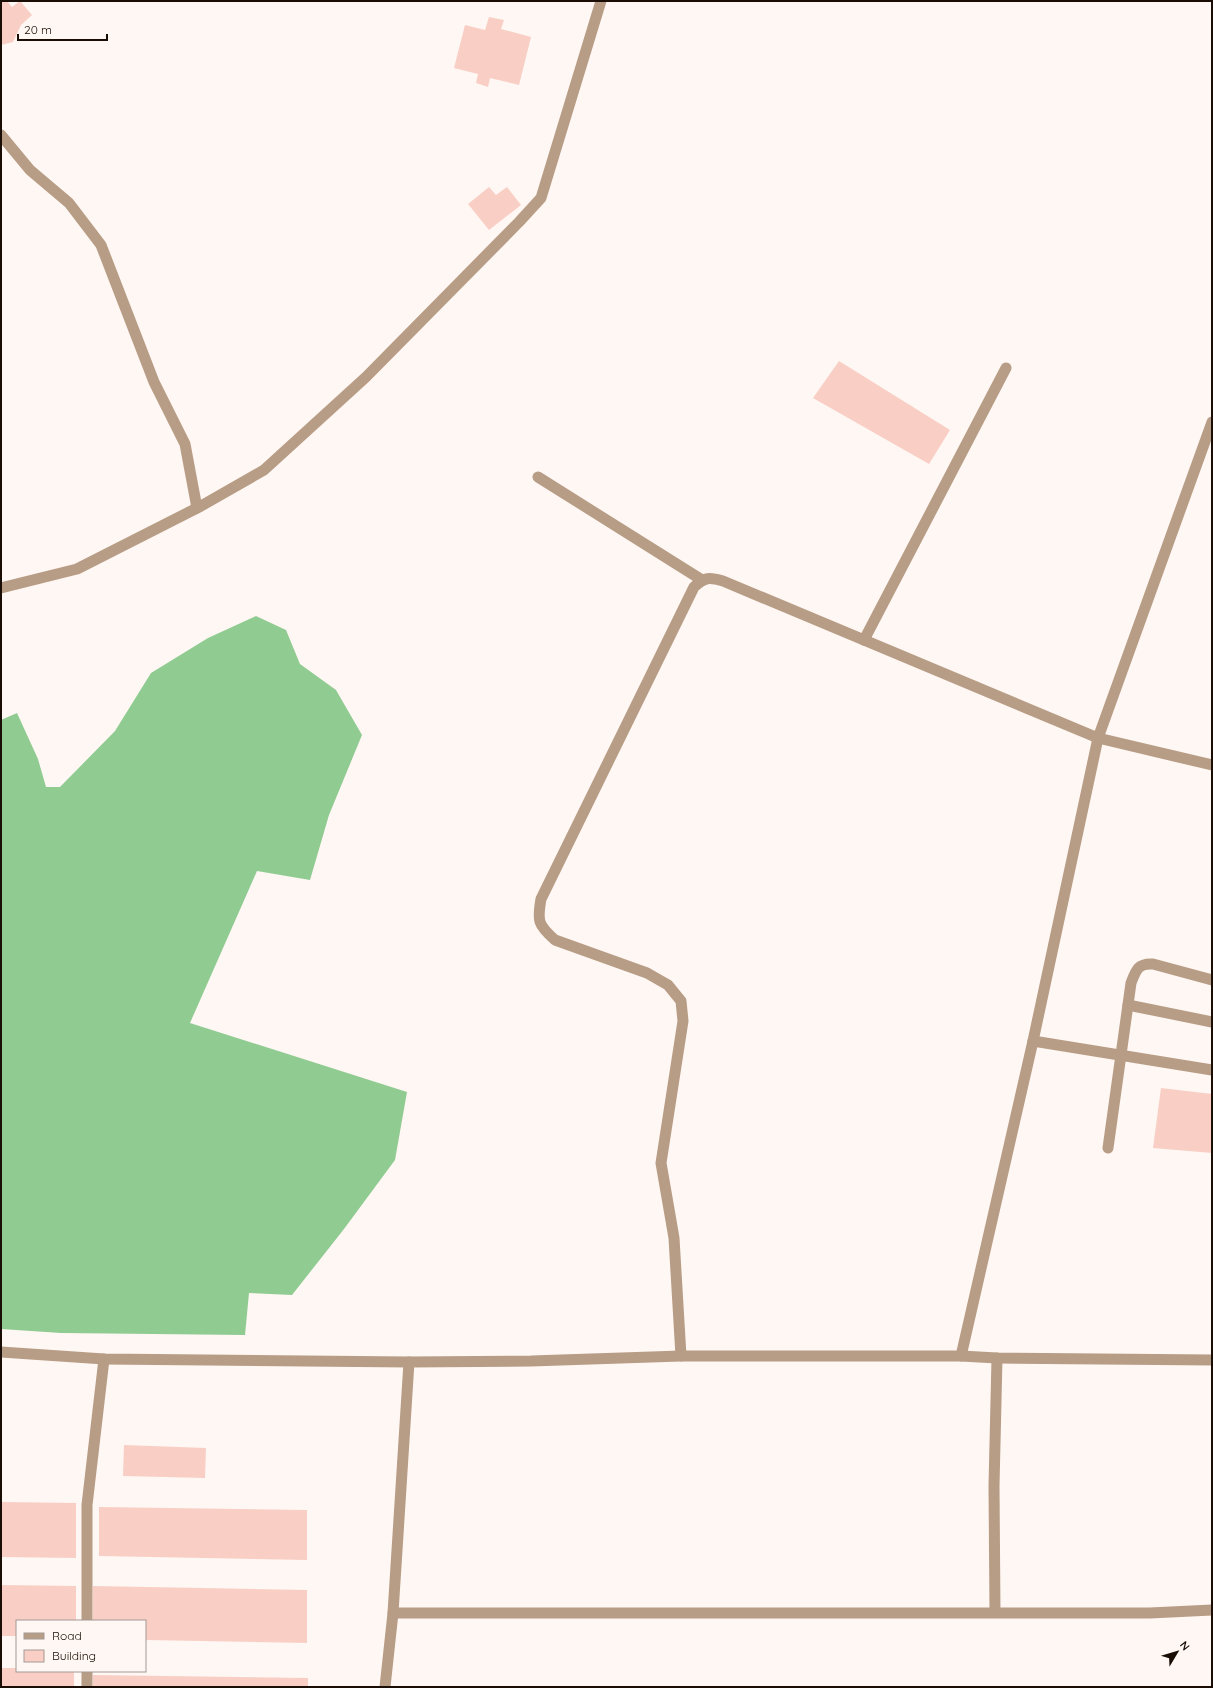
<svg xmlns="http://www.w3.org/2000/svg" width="1213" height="1688" font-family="Quicksand,sans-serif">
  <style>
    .forest { fill: #90cb92 }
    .building { fill: #f9cfc5 }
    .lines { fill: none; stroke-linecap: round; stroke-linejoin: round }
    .service { stroke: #b89d86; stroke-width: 11 }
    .minor { stroke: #b89d86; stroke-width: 11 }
    .tertiary { stroke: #b89d86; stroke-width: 11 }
  </style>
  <rect width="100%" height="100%" fill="#fff7f3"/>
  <path class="forest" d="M 256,616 L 286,630 L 300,664 L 336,690 L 362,735 L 329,815 L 310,880 L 257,871 L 190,1023 L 407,1092 L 395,1160 L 344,1229 L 292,1295 L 249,1293 L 245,1335 L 61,1333 L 1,1329 L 1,720 L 17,713 L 38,759 L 46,787 L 60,787 L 115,731 L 151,673 L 208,638 Z"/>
  <g class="building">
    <path d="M 1,1 L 7,1 L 12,7 L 20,1 L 32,15 L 21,25 L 13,42 L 1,45 Z"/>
    <path d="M 489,17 L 504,20 L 501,29 L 531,37 L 519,85 L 490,78 L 488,87 L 476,83 L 478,74 L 454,68 L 465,25 L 485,30 Z"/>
    <path d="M 489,187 L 496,195 L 507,187 L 521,205 L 489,230 L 468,204 Z"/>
    <path d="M 839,361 L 950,430 L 929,464 L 813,398 Z"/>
    <path d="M 1161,1088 L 1212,1094 L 1212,1153 L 1153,1148 Z"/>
    <path d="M 124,1445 L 206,1448 L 205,1478 L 123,1476 Z"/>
    <path d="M 1,1502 L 76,1503 L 76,1558 L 1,1557 Z"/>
    <path d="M 99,1507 L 307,1510 L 307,1560 L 99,1556 Z"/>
    <path d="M 1,1585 L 76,1586 L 76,1621 L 17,1621 L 17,1636 L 1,1636 Z"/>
    <path d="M 93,1586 L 307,1590 L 307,1643 L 145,1640 L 145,1621 L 93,1621 Z"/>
    <path d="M 1,1668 L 17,1668 L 17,1671 L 74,1671 L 74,1687 L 1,1687 Z"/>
    <path d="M 93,1675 L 308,1678 L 308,1687 L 93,1687 Z"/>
  </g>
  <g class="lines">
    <g class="service">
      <path d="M 1128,1005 L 1212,1022"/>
      <path d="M 1033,1041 L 1212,1070"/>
      <path d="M 1108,1148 L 1131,983 C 1136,970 1138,963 1153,964 L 1212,980"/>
    </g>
    <g class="minor">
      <path d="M 1,135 L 30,170 L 69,203 L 101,245 L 154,382 L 185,444 L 197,508"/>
      <path d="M 538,477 L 702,580"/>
      <path d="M 1,588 L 77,569 L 201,506 L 264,470 L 366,377 L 519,222 L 541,198 L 601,1"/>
      <path d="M 864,640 L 1006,368"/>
      <path d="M 681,1356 L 674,1238 L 661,1163 L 683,1021 L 681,1001 L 668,985 L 647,973 L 555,940 C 538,925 537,921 541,899 L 694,587 C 705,577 709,577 723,581 L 1098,738 L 1212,765"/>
      <path d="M 961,1356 L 1033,1041 L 1098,738 L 1212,422"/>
      <path d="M 995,1612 L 994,1486 L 997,1358"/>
      <path d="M 393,1613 L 1150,1613 L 1212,1610"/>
      <path d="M 87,1621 L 87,1505 L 104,1359"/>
      <path d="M 87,1671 L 87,1687"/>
      <path d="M 385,1687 L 393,1613 L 409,1362"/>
    </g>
    <path class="tertiary" d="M 1,1352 L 104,1359 L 409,1362 L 531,1361 L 681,1356 L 961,1356 L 997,1358 L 1212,1360"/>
  </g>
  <rect width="1213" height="1688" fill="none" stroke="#190d06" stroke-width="4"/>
  <rect x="16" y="1620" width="130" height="52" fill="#fff7f3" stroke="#a39994"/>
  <rect x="24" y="1633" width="20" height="6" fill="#b89d86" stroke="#a39994"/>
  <text x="52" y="1640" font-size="12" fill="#190d06">Road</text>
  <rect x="24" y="1650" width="20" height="12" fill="#f9cfc5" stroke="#a39994"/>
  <text x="52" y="1660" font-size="12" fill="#190d06">Building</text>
  <g transform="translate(1177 1652) rotate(52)" stroke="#fff7f3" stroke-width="3" paint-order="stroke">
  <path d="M0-3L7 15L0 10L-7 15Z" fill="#190d06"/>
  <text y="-6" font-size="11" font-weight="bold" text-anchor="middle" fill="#190d06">N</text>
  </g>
  <path d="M18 34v6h89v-6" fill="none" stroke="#190d06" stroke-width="2"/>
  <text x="24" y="34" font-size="12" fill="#190d06" stroke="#fff7f3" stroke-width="3" paint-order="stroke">20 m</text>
</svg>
